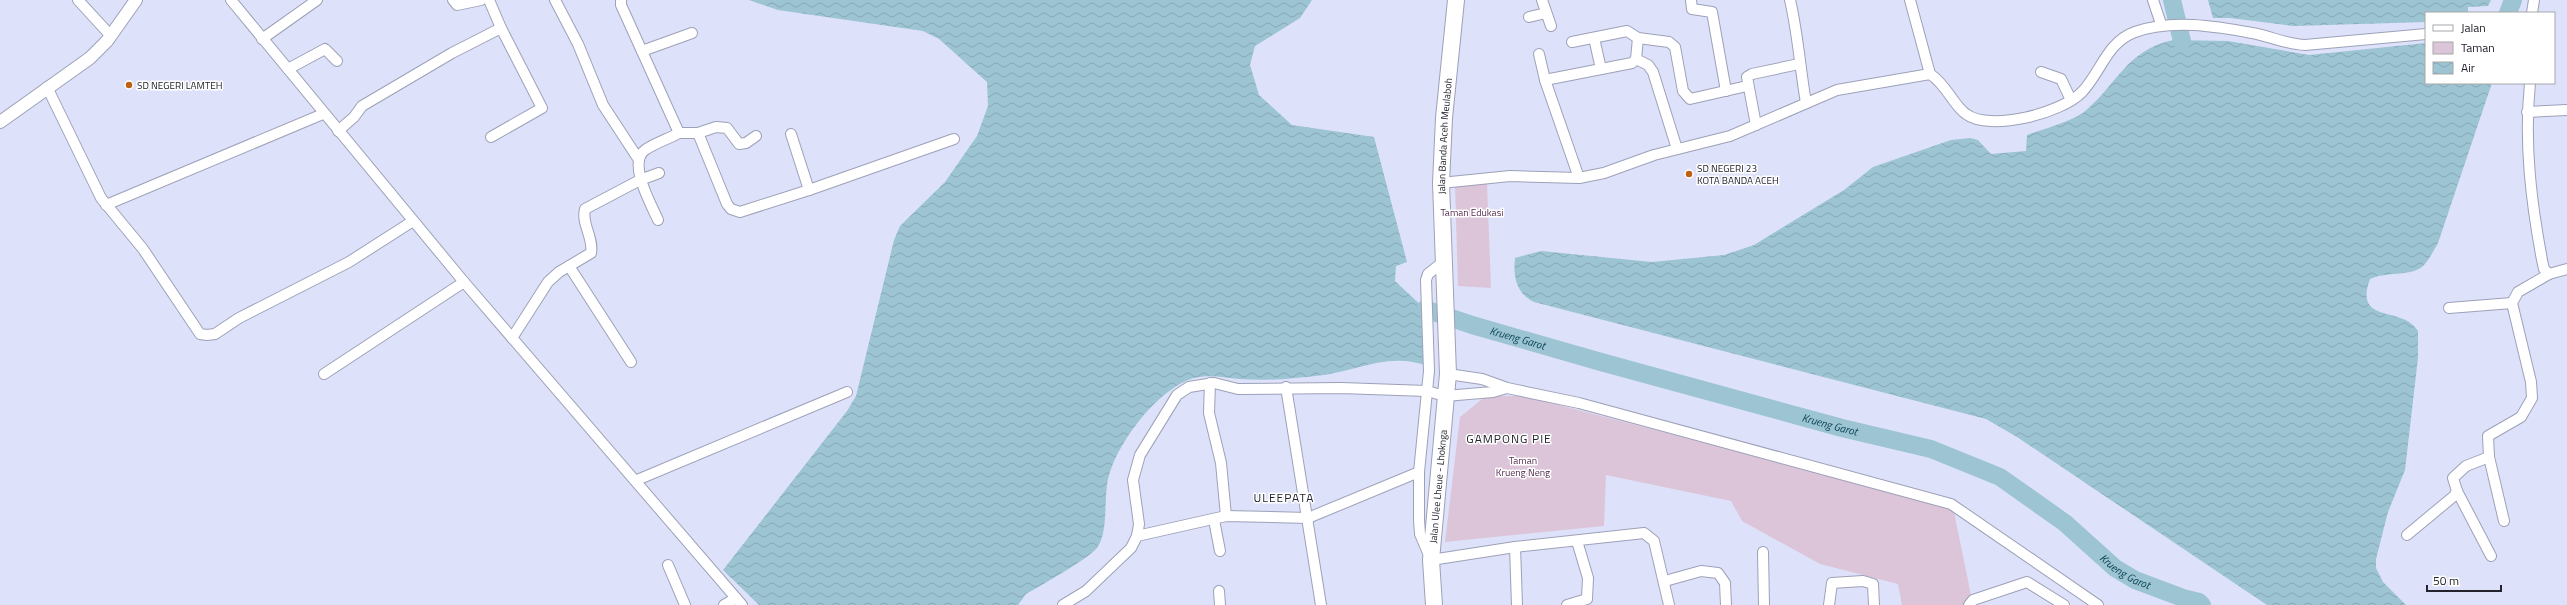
<svg xmlns="http://www.w3.org/2000/svg" width="2567" height="605" font-family="'Titillium Web',sans-serif">
  <style>
    .park { fill: #dcc5d8 }
    .water { fill: url(#water-waves) }
    .lines { fill: none; stroke-linecap: round; stroke-linejoin: round }
    .river { stroke: #9cc4d3; stroke-width: 18 }
    .minor-casing { stroke: #9da1b8; stroke-width: 12 }
    .tertiary-casing { stroke: #9da1b8; stroke-width: 14 }
    .trunk-casing { stroke: #9da1b8; stroke-width: 18 }
    .minor { stroke: #fff; stroke-width: 10 }
    .tertiary { stroke: #fff; stroke-width: 12 }
    .trunk { stroke: #fff; stroke-width: 16 }
    .poi-dot { fill: #be6011; stroke: #fff; stroke-width: 1.5 }
    .labels { text-anchor: middle; stroke-width: 3; stroke-linejoin: round; paint-order: stroke }
    .poi-label { font-size: 10px; fill: #21222b; stroke: #fff; text-anchor: start }
    .street-label { font-size: 10px; fill: #21222b; stroke: #fff }
    .park-label { font-size: 10px; fill: #552d50; stroke: #fff }
    .water-label { font-size: 11px; font-style: italic; fill: #0c4455; stroke: #fff }
    .quarter-label { font-size: 12px; letter-spacing: 1px; fill: #21222b; stroke: #fff }
  </style>
  <defs>
    <pattern id="water-waves" width="16" height="10" patternUnits="userSpaceOnUse"><rect width="16" height="10" fill="#9cc4d3"/><path d="M0 5q4-4 8 0t8 0" fill="none" stroke="#86a8b5"/></pattern>
  </defs>
  <rect width="100%" height="100%" fill="#dde2fa"/>
  <g class="park">
    <path d="M 1487,183 L 1491,288 L 1458,286 L 1455,186 Z"/>
    <path d="M 1486,396 L 1524,396 L 1953,507 L 1973,605 L 1902,605 L 1898,584 L 1820,564 L 1742,521 L 1731,501 L 1606,475 L 1604,526 L 1445,542 L 1460,417 Z"/>
  </g>
  <g class="water">
    <path d="M 749,0 L 1312,0 L 1300,18 L 1255,46 L 1250,65 L 1259,95 L 1292,125 L 1374,137 L 1407,262 L 1396,266 L 1395,281 L 1425,309 L 1427,366 C 1388,351 1354,373 1315,376 C 1291,379 1264,381 1239,379 C 1225,378 1209,374 1194,378 C 1159,388 1121,438 1110,472 C 1102,494 1110,530 1097,548 C 1088,559 1040,586 1026,594 L 1018,605 L 759,605 L 723,570 L 847,411 L 856,396 L 894,240 L 900,226 L 945,182 L 977,136 L 988,106 L 987,82 L 939,39 L 923,31 L 778,10 Z"/>
    <path d="M 2208,0 L 2491,0 L 2488,6 L 2468,7 L 2468,13 L 2426,13 L 2426,22 L 2293,26 L 2230,18 L 2213,18 Z"/>
    <path d="M 2173,40 L 2228,41 L 2309,55 L 2426,43 L 2426,83 L 2492,83 L 2438,243 C 2434,250 2428,262 2422,267 C 2408,277 2387,271 2370,279 C 2353,325 2403,305 2418,331 L 2418,358 L 2405,470 L 2388,512 L 2376,559 L 2376,568 L 2383,582 L 2406,605 L 2267,605 L 2017,437 L 1986,419 L 1534,302 C 1516,293 1513,277 1515,258 L 1541,251 L 1652,262 L 1724,255 L 1754,245 L 1844,190 L 1873,167 L 1951,140 L 1970,138 L 1978,140 L 1991,154 L 2026,151 L 2027,135 C 2041,130 2075,120 2084,112 C 2118,84 2125,51 2173,40 Z"/>
  </g>
  <g class="lines">
    <g class="river">
      <path d="M 2172,0 L 2182,41"/>
      <path d="M 2508,13 L 2513,0"/>
      <path id="s1" d="M 1425,309 L 1472,325 L 1601,362 L 1842,428 L 1931,449 L 2000,477 L 2065,523 L 2115,568 L 2135,580 L 2183,598 L 2199,602 L 2202,605"/>
    </g>
    <g class="minor-casing">
      <g id="minor">
        <path d="M 78,0 L 111,36"/>
        <path d="M 231,0 L 464,282 L 742,605"/>
        <path d="M 453,0 L 457,5 L 481,0"/>
        <path d="M 489,0 L 501,28"/>
        <path d="M 555,0 L 578,44 L 603,105 L 639,160"/>
        <path d="M 621,0 L 621,5 L 679,133 C 668,139 655,143 645,150 C 627,163 652,206 658,220"/>
        <path d="M 1542,0 L 1551,26"/>
        <path d="M 1691,0 L 1692,9 L 1712,12 L 1726,91"/>
        <path d="M 1790,0 C 1798,34 1800,68 1806,103"/>
        <path d="M 1910,0 L 1930,74"/>
        <path d="M 2153,0 L 2161,24"/>
        <path d="M 2532,13 L 2534,0"/>
        <path d="M 1529,17 L 1546,13"/>
        <path d="M 1594,38 L 1601,69"/>
        <path d="M 262,39 L 317,0"/>
        <path d="M 1572,42 L 1627,31 L 1638,38 L 1669,42 L 1675,47 L 1683,91 L 1690,99 L 1747,86"/>
        <path d="M 642,51 L 692,33"/>
        <path d="M 1539,54 L 1545,80 L 1579,178"/>
        <path d="M 1636,59 L 1648,65 L 1653,72 L 1677,149"/>
        <path d="M 288,69 L 325,49 L 337,61"/>
        <path d="M 2041,72 L 2061,79 L 2071,100"/>
        <path d="M 1545,80 L 1632,63 L 1636,59 L 1638,38"/>
        <path d="M 2530,83 C 2524,143 2531,201 2542,260 L 2544,269 L 2549,274 L 2567,269"/>
        <path d="M 47,87 L 101,198 L 143,249 L 200,334 L 207,335 L 215,334 L 239,318 L 349,262 L 413,221"/>
        <path d="M 2527,112 L 2567,110"/>
        <path d="M 1756,125 L 1747,77 L 1752,74 L 1799,64"/>
        <path d="M 338,131 L 354,117 L 362,106 L 452,53 L 501,28 L 542,108 L 491,137"/>
        <path d="M 679,133 L 698,133 L 716,127 L 727,128 L 739,144 L 746,143 L 756,136"/>
        <path d="M 698,133 L 727,204 L 731,209 L 740,212 L 809,190 L 954,139"/>
        <path d="M 791,134 L 809,190"/>
        <path d="M 1441,183 L 1510,176 L 1579,178 L 1604,173 L 1654,155 L 1730,136 L 1837,90 L 1930,74 C 1947,85 1953,105 1966,114 C 1990,132 2062,113 2082,92 C 2101,72 2107,42 2135,32 C 2171,19 2215,26 2252,33 C 2270,36 2285,44 2305,45 L 2426,34"/>
        <path d="M 106,205 L 323,114"/>
        <path d="M 1443,262 L 1428,274 L 1426,280 L 1429,371 L 1419,472 L 1419,520 L 1420,534 L 1431,560 L 1515,547 L 1644,533 L 1654,541 L 1669,605"/>
        <path d="M 569,266 L 631,362"/>
        <path d="M 2449,308 L 2512,303"/>
        <path d="M 512,338 L 548,282 L 559,272 L 591,253 C 594,238 581,224 585,209 L 640,180 L 659,173"/>
        <path d="M 324,374 L 464,282"/>
        <path d="M 1448,374 L 1482,379 L 1507,388 L 1579,403 L 1951,504 L 2098,605"/>
        <path d="M 1210,383 L 1209,413 L 1221,463 L 1226,516"/>
        <path d="M 1286,387 L 1321,605"/>
        <path d="M 2489,457 L 2504,521"/>
        <path d="M 637,480 L 847,392"/>
        <path d="M 2457,491 L 2491,556"/>
        <path d="M 1214,520 L 1220,551"/>
        <path d="M 2407,535 L 2454,496 L 2457,491 L 2453,478 L 2466,466 L 2489,457 L 2488,436 L 2521,417 L 2532,398 L 2531,382 L 2512,303 L 2518,292 L 2549,274"/>
        <path d="M 1137,536 L 1226,516 L 1308,518 L 1419,472"/>
        <path d="M 1515,547 L 1517,605"/>
        <path d="M 1763,552 L 1764,605"/>
        <path d="M 668,565 L 685,605"/>
        <path d="M 1665,581 L 1701,571 L 1718,573 L 1725,583 L 1726,605"/>
        <path d="M 1219,591 L 1220,605"/>
        <path d="M 724,605 L 736,598"/>
        <path d="M 1063,605 L 1086,591 L 1131,548 L 1137,536 L 1139,524 L 1133,480 L 1140,455 L 1177,395 L 1189,387 L 1214,383 L 1238,389 L 1341,388 L 1427,391 L 1445,396 L 1493,392 L 1507,388"/>
        <path d="M 1567,605 L 1587,599 L 1588,578 L 1577,541"/>
        <path d="M 1829,605 L 1832,583 L 1863,581 L 1873,584 L 1874,605"/>
        <path d="M 1969,605 L 1973,600 L 2027,582 L 2064,605"/>
      </g>
    </g>
    <g class="tertiary-casing">
      <path id="tertiary" d="M 0,122 L 90,58 L 107,41 L 136,0"/>
    </g>
    <g class="trunk-casing">
      <g id="trunk">
        <path id="s2" d="M 1434,605 L 1431,560 L 1448,374 L 1441,183 L 1444,118 L 1456,0"/>
      </g>
    </g>
    <use href="#minor" class="minor"/>
    <use href="#tertiary" class="tertiary"/>
    <use href="#trunk" class="trunk"/>
  </g>
  <g class="poi-dot">
    <circle cx="129" cy="85" r="4"/>
    <circle cx="1689" cy="174" r="4"/>
  </g>
  <g class="labels">
    <g class="poi-label">
      <text x="137" y="89">SD NEGERI LAMTEH</text>
      <text x="1697" y="172">SD NEGERI 23<tspan x="1697" dy="12">KOTA BANDA ACEH</tspan></text>
    </g>
    <g class="street-label">
      <text dy="4" stroke="none"><textPath href="#s2" startOffset="470">Jalan Banda Aceh Meulaboh</textPath></text>
      <text dy="4" stroke="none"><textPath href="#s2" startOffset="119">Jalan Ulee Lheue - Lhoknga</textPath></text>
    </g>
    <g class="park-label">
      <text x="1472" y="216">Taman Edukasi</text>
      <text x="1523" y="464">Taman<tspan x="1523" dy="12">Krueng Neng</tspan></text>
    </g>
    <g class="water-label">
      <text dy="4" stroke="none"><textPath href="#s1" startOffset="97">Krueng Garot</textPath></text>
      <text dy="4" stroke="none"><textPath href="#s1" startOffset="421">Krueng Garot</textPath></text>
      <text dy="4" stroke="none"><textPath href="#s1" startOffset="757">Krueng Garot</textPath></text>
    </g>
    <g class="quarter-label">
      <text x="1509" y="443">GAMPONG PIE</text>
      <text x="1284" y="502">ULEEPATA</text>
    </g>
  </g>
  <rect x="2425" y="12" width="130" height="72" fill="#ffffff" stroke="#a6a7aa"/>
  <rect x="2433" y="25" width="20" height="6" fill="#ffffff" stroke="#a6a7aa"/>
  <text x="2461" y="32" font-size="12" fill="#21222b">Jalan</text>
  <rect x="2433" y="42" width="20" height="12" fill="#dcc5d8" stroke="#a6a7aa"/>
  <text x="2461" y="52" font-size="12" fill="#21222b">Taman</text>
  <rect x="2433" y="62" width="20" height="12" fill="url(#water-waves)" stroke="#a6a7aa"/>
  <text x="2461" y="72" font-size="12" fill="#21222b">Air</text>
  <path d="M2427 585v6h74v-6" fill="none" stroke="#21222b" stroke-width="2"/>
  <text x="2433" y="585" font-size="12" fill="#21222b" stroke="#ffffff" stroke-width="3" paint-order="stroke">50 m</text>
</svg>
